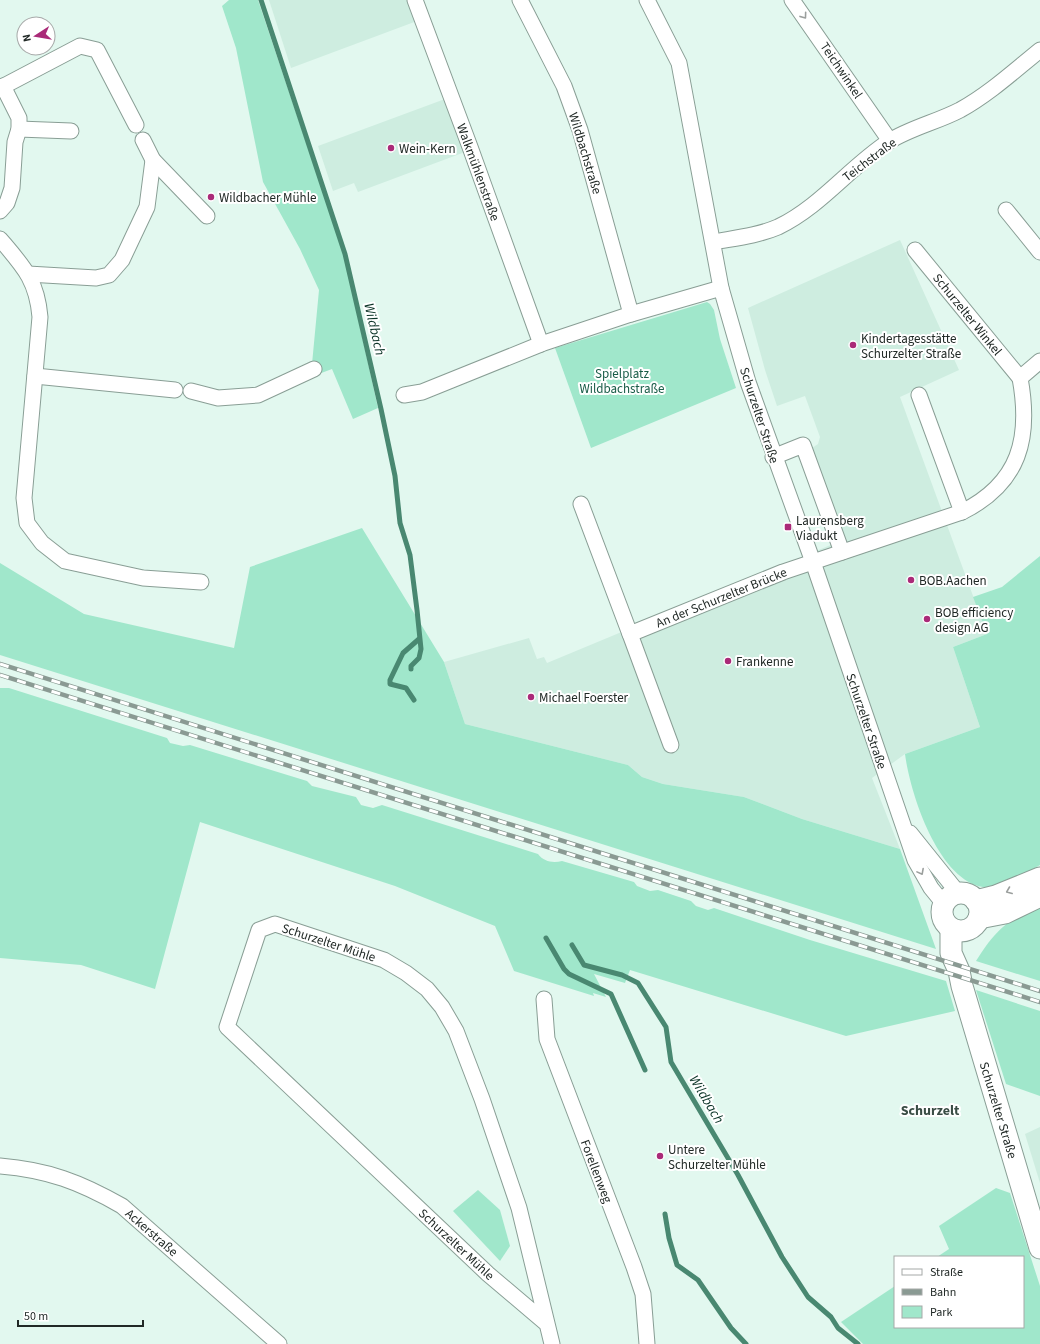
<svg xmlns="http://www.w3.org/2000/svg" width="1040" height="1344" font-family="'Source Sans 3',sans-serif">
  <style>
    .built { fill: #ceede0 }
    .green { fill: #a0e7cb }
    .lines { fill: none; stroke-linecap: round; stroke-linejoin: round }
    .stream { stroke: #498871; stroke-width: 5 }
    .street-casing { stroke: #899e95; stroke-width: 17 }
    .secondary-casing { stroke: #899e95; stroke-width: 23 }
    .street { stroke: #fff; stroke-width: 15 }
    .secondary { stroke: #fff; stroke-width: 21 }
    .rail-casing { stroke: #8a9a93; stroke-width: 4.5 }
    .rail { stroke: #fff; stroke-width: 3; stroke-dasharray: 9; stroke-linecap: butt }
    .oneway { stroke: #9b9f9d }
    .poi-dot { fill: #aa2a78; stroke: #fff; stroke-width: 1.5 }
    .labels { text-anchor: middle; stroke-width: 4; stroke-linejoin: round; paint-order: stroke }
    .street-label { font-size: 13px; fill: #212926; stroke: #fff }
    .poi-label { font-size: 13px; fill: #212926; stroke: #fff; text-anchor: start }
    .park-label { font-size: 13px; fill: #185c47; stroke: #fff }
    .water-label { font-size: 14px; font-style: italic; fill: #0b3427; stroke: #fff }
    .neighbourhood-label { font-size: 14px; font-weight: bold; fill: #3a4d45; stroke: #fff }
  </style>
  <rect width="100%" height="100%" fill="#e2f8ef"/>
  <g class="built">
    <path d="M 269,0 L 409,0 L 417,21 L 291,68 Z"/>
    <path d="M 445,99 L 465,152 L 358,192 L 354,183 L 333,191 L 318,146 Z"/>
    <path d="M 900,240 L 959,370 L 900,397 L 987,634 L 953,647 L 980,727 L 905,754 L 872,778 L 900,849 L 802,819 L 744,797 L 663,784 L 642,777 L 628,765 L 465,724 L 444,662 L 529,638 L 537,659 L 544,657 L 547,663 L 845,539 L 812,448 L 818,444 L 820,437 L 805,396 L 777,406 L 765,370 L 748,308 Z"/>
    <path d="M 1040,1127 L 1040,1183 L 1025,1134 Z"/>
  </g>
  <g class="green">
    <path d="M 229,0 L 258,0 L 344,255 L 378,408 L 353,419 L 332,369 L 316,375 L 312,364 L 319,290 L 300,249 L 263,182 L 236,48 L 222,6 Z"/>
    <path d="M 707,302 L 710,304 L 714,310 L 720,339 L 736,388 L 591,448 L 555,348 Z"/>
    <path d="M 362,528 L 444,662 L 465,724 L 628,765 L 642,777 L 663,784 L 744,797 L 802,819 L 900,849 L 936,949 L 0,655 L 0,563 L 84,614 L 234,648 L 250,567 Z"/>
    <path d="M 1040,556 L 1040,865 C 1028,872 996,889 983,887 C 938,880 910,793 905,754 L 980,727 L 953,647 L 987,634 L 973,597 L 1002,587 Z"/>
    <path d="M 0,688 L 9,688 L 167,738 L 170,743 L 183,746 L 190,745 L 307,781 L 312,786 L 356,797 L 361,805 L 373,808 L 382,805 L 538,854 C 544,862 553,863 562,861 L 634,882 L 637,886 L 650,891 L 658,890 L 691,901 L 696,906 L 708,910 L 714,908 L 810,940 L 946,981 L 955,1011 L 846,1036 L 630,970 L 625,983 L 594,974 L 606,997 L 593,993 L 594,996 L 514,971 L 495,926 L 395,886 L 200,822 L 155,989 L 81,965 L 0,958 Z"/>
    <path d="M 1040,903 L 1040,981 L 976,961 C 996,929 1007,921 1040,903 Z"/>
    <path d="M 976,990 L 1040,1011 L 1040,1096 L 1006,1084 Z"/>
    <path d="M 996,1188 L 1010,1193 L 1040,1286 L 1040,1344 L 863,1344 L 841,1322 L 895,1286 L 895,1327 L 1023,1327 L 1023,1257 L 937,1257 L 949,1249 L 939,1226 Z"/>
    <path d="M 478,1190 L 500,1210 L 510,1246 L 500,1261 L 453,1211 Z"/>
  </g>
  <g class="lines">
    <g class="stream">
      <path d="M 261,0 L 345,254 L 381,409 L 395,476 L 400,523 L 410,555 L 417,610 L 421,649 L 419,658 L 411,666 L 411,669"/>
      <path d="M 414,700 L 406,688 L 390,684 L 390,680 L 403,653 L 419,639"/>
      <path d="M 546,938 L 564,969 L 569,974 L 611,994 L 645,1070"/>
      <path d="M 572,945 L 584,965 L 622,975 L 638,983 L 666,1027 L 671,1062 L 738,1175 L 782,1257 L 808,1297 L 831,1317 L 838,1328 L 858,1344"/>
      <path d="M 665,1214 L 669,1238 L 677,1265 L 698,1280 L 731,1328 L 746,1344"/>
    </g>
    <g class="street-casing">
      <g id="street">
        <path d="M 415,0 L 470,147 L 541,344"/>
        <path d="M 520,0 L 564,86 L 580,130 L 631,314"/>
        <path d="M 647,0 L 679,63 L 721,288 L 748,382 L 813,562 L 915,860 L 931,888 L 944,904"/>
        <path d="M 792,0 L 890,141"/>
        <path d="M 0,88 L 80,46 L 97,50 L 136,125"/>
        <path d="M 19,129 L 71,131"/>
        <path d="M 143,140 L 153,160 L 207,216"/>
        <path d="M 1006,210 L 1040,252"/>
        <path d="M 0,211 L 7,203 L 12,188 L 15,142 L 19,129 L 19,118 L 3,86"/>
        <path d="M 0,239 C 23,266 37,280 40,317 L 24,498 L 27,523 L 42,543 L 65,561 L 143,578 L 201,582"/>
        <path d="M 713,242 C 735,238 757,236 778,227 C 820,207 850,167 888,142 C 910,128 937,122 960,110 C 989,94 1014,71 1040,50"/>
        <path d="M 915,250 L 1020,378"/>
        <path d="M 28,274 L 96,278 L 109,275 L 122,260 L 147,207 L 153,160"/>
        <path d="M 35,376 L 175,390"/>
        <path d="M 191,391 L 218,398 L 258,395 L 314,369"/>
        <path d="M 404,395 L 422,392 L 541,344 L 631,314 L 721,288"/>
        <path d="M 919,395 L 962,512"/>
        <path d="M 773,457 L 803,445 L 842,552"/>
        <path d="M 581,504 L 630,634 L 783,572 L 962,512 C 1020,483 1031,438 1020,378 L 1040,361"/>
        <path d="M 630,634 L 671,745"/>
        <path d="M 910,833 L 959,894"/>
        <path d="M 544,999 L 547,1039 L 634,1267 L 643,1294 L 647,1344"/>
        <path d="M 0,1166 C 48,1170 80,1182 122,1206 L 279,1344"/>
        <path d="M 547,1324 L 488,1274 L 227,1027 L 259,930 L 275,924 L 384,960 L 406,973 L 427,989 L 442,1007 L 456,1031 L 482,1099 L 519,1208 L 552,1344"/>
      </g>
    </g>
    <g class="secondary-casing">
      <g id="secondary">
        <circle cx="961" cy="912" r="19"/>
        <path d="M 976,901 L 996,896 L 1040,878"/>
        <path d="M 979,918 L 1005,913 L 1040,896"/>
        <path d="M 951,929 L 951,953 L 959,971 L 962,986 L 1040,1248"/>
      </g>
    </g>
    <use href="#street" class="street"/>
    <use href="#secondary" class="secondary"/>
    <g class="rail-casing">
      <g id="rail">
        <path d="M 0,664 L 1040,991"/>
        <path d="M 0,675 L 1040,1002"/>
      </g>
    </g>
    <use href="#rail" class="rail"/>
  </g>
  <defs><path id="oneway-chevron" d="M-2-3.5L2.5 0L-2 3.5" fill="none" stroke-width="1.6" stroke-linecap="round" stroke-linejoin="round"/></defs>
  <g class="oneway">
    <use href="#oneway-chevron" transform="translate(804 16) rotate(54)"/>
    <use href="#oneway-chevron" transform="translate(921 872) rotate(62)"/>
    <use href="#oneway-chevron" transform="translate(1009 891) rotate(158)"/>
  </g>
  <g class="poi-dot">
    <circle cx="391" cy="148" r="4"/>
    <circle cx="211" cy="197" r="4"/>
    <circle cx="853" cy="345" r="4"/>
    <rect x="784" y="523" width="8" height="8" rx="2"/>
    <circle cx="911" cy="580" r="4"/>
    <circle cx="927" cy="619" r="4"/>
    <circle cx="728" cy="661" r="4"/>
    <circle cx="531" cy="697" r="4"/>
    <circle cx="660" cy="1156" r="4"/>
  </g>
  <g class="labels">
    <g class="street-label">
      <text transform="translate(842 70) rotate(56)" y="5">Teichwinkel</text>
      <text transform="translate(586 153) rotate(73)" y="5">Wildbachstraße</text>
      <text transform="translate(869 159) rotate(-37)" y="5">Teichstraße</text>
      <text transform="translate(479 172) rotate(70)" y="5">Walkmühlenstraße</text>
      <text transform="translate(968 314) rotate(51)" y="5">Schurzelter Winkel</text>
      <text transform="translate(760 415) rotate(72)" y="5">Schurzelter Straße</text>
      <text transform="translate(721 597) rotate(-22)" y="5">An der Schurzelter Brücke</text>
      <text transform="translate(867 721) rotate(71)" y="5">Schurzelter Straße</text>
      <text transform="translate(329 942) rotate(18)" y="5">Schurzelter Mühle</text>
      <text transform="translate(999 1110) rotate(73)" y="5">Schurzelter Straße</text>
      <text transform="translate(597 1171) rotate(69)" y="5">Forellenweg</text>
      <text transform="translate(152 1232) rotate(41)" y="5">Ackerstraße</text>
      <text transform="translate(457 1244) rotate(43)" y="5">Schurzelter Mühle</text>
    </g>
    <g class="poi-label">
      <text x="399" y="153">Wein-Kern</text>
      <text x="219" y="202">Wildbacher Mühle</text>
      <text x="861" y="343">Kindertagesstätte<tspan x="861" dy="15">Schurzelter Straße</tspan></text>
      <text x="796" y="525">Laurensberg<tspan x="796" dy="15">Viadukt</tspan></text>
      <text x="919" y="585">BOB.Aachen</text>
      <text x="935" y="617">BOB efficiency<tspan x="935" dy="15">design AG</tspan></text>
      <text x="736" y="666">Frankenne</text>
      <text x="539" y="702">Michael Foerster</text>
      <text x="668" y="1154">Untere<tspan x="668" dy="15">Schurzelter Mühle</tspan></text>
    </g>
    <g class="park-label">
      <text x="622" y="378">Spielplatz<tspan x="622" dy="15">Wildbachstraße</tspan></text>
    </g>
    <g class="water-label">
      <text transform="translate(375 329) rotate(77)" y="5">Wildbach</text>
      <text transform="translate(707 1099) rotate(59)" y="5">Wildbach</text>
    </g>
    <g class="neighbourhood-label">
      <text x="930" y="1115">Schurzelt</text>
    </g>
  </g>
  <rect x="894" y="1256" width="130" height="72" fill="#ffffff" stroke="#a6a9a8"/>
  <rect x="902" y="1269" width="20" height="6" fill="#ffffff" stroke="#a6a9a8"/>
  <text x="930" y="1276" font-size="12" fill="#212926">Straße</text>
  <rect x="902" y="1289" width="20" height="6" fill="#8a9a93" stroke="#a6a9a8"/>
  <text x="930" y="1296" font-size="12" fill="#212926">Bahn</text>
  <rect x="902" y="1306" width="20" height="12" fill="#a0e7cb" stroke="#a6a9a8"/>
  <text x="930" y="1316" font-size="12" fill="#212926">Park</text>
  <g transform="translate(36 36) rotate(258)"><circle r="19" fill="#ffffff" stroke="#a6a9a8"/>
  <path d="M0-3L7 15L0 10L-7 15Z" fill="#aa2a78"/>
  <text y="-6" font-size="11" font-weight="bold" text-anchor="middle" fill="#212926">N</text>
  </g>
  <path d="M18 1320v6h125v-6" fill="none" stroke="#212926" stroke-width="2"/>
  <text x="24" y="1320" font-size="12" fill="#212926" stroke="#ffffff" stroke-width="3" paint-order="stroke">50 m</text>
</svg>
